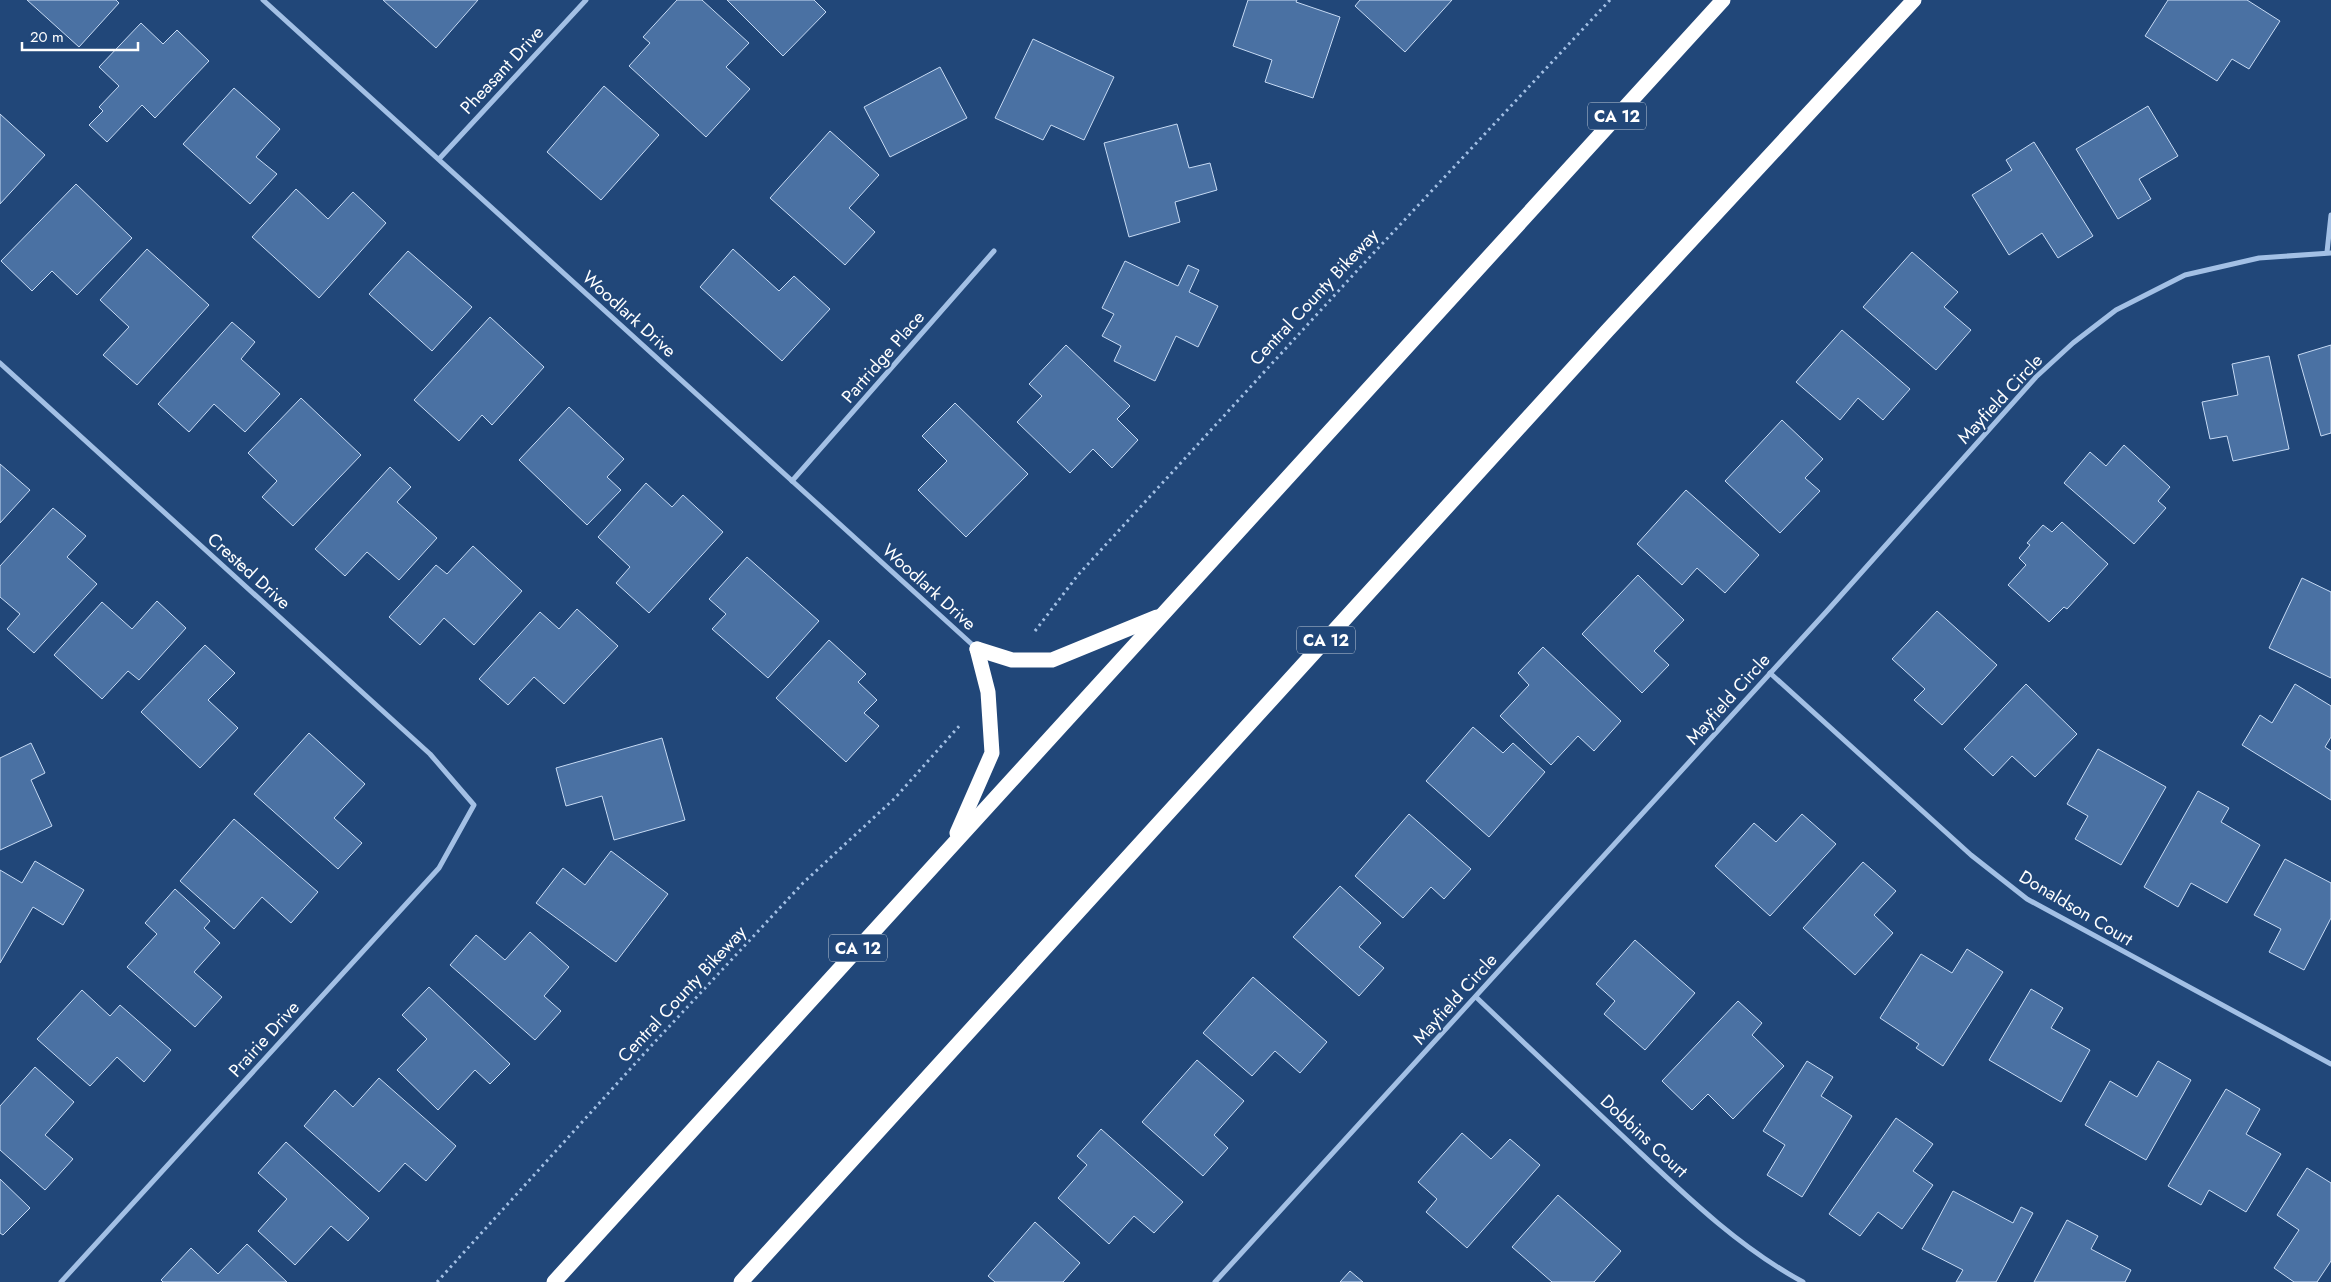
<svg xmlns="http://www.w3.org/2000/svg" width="2331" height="1282" font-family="Jost,sans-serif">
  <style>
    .building { fill: #4a71a3; stroke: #c6daf4 }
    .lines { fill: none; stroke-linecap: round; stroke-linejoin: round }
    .path { stroke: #a3c0e5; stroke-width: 3; stroke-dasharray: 2.5 4; stroke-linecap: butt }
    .street { stroke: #a3c0e5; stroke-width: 5 }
    .highway { stroke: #fff; stroke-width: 15 }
    .labels { text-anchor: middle; stroke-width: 4; stroke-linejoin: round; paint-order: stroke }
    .shield { fill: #214779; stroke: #bcc8d7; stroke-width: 1 }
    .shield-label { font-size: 16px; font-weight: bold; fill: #fff }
    .street-label { font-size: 18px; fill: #fff; stroke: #214779 }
  </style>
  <rect width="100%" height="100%" fill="#214779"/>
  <g class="building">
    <path d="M 27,0 L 116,0 L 119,3 L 79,47 Z"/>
    <path d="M 383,0 L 478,0 L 436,48 Z"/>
    <path d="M 677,0 L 702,0 L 749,43 L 726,67 L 750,89 L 706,137 L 629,66 L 650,43 L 643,37 Z"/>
    <path d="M 727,0 L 814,0 L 826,12 L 783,56 Z"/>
    <path d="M 1248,0 L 1297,0 L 1296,2 L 1340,17 L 1313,98 L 1265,82 L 1272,60 L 1233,46 Z"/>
    <path d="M 1360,0 L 1452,0 L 1405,52 L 1355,6 Z"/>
    <path d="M 2168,0 L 2247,0 L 2280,21 L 2249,69 L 2232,59 L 2217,81 L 2145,36 Z"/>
    <path d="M 141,23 L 163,44 L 177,30 L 209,61 L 155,118 L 142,105 L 107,142 L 89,125 L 103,111 L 99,107 L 119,86 L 99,67 Z"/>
    <path d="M 1033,39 L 1114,77 L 1084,140 L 1051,125 L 1043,140 L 995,118 Z"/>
    <path d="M 940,67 L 967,118 L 890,157 L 864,107 Z"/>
    <path d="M 604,86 L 659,135 L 601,200 L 547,152 Z"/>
    <path d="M 234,88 L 280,129 L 256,157 L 277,174 L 250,204 L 183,144 Z"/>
    <path d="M 2148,106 L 2178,156 L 2139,179 L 2151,199 L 2118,219 L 2076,149 Z"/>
    <path d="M 0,114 L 45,155 L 0,204 Z"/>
    <path d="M 1177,124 L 1189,168 L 1210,163 L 1217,190 L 1175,202 L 1180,222 L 1129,237 L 1104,143 Z"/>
    <path d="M 830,131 L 879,175 L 849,208 L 875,232 L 845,265 L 770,198 Z"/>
    <path d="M 2034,142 L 2093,236 L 2058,258 L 2042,233 L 2009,255 L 1972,195 L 2012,170 L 2006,160 Z"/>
    <path d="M 76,184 L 132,238 L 77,295 L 52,271 L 32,291 L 1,261 Z"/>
    <path d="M 296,189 L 328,219 L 353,192 L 386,223 L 319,298 L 252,237 Z"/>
    <path d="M 147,249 L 209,305 L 137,385 L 103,355 L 129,327 L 100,300 Z"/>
    <path d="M 733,249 L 779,291 L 794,276 L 830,309 L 782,361 L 700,287 Z"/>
    <path d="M 408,251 L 472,307 L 432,351 L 369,294 Z"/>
    <path d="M 1912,252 L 1958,292 L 1944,307 L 1971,330 L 1936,370 L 1863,307 Z"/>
    <path d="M 1125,261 L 1178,286 L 1188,265 L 1199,270 L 1189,292 L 1218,306 L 1198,347 L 1176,336 L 1155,381 L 1114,361 L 1121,346 L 1102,336 L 1114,314 L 1102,308 Z"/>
    <path d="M 490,317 L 544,367 L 492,425 L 482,415 L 459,441 L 414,400 Z"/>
    <path d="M 232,322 L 255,342 L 241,359 L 280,394 L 245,432 L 214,404 L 189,432 L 158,404 Z"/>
    <path d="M 1842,330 L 1910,389 L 1883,420 L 1858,398 L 1840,420 L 1796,382 Z"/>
    <path d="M 1066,345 L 1130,406 L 1117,419 L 1138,440 L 1112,468 L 1093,449 L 1070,473 L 1017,422 L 1042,396 L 1029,384 Z"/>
    <path d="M 2331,345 L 2331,433 L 2321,436 L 2298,355 Z"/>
    <path d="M 2269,356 L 2289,449 L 2233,461 L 2227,436 L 2210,439 L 2202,402 L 2238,395 L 2232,364 Z"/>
    <path d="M 301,398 L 361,455 L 293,526 L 262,497 L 277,481 L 248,453 Z"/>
    <path d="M 955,403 L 1028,474 L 966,537 L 918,490 L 947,461 L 922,436 Z"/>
    <path d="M 569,407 L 624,459 L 607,477 L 621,490 L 587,525 L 519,460 Z"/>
    <path d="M 1782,420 L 1823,459 L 1805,478 L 1820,491 L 1780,533 L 1725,481 Z"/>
    <path d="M 2124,445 L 2170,487 L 2158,501 L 2166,508 L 2134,544 L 2064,483 L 2090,452 L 2106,466 Z"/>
    <path d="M 0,464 L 30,490 L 0,523 Z"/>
    <path d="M 390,467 L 411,487 L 397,502 L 437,538 L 399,580 L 367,552 L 345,576 L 315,549 Z"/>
    <path d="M 646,483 L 672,507 L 683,495 L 723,532 L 649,613 L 616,583 L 630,567 L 598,537 Z"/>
    <path d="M 1686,490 L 1759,555 L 1725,593 L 1697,568 L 1682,585 L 1637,544 Z"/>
    <path d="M 53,508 L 86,536 L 67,557 L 97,584 L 34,653 L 7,629 L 20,614 L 0,597 L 0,566 Z"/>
    <path d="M 2062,522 L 2108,564 L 2067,609 L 2064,607 L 2049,622 L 2008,585 L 2026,565 L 2019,558 L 2030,545 L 2027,543 L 2043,525 L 2052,532 Z"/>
    <path d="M 473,546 L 522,591 L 474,645 L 444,618 L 420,645 L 389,617 L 436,565 L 447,574 Z"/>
    <path d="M 747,557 L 819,621 L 768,678 L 712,629 L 726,614 L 709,599 Z"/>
    <path d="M 1638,575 L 1684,620 L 1654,651 L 1669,665 L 1642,693 L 1582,634 Z"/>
    <path d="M 2302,578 L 2331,592 L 2331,678 L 2269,648 Z"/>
    <path d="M 157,601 L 186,628 L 139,680 L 128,671 L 102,699 L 54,655 L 102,602 L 132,629 Z"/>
    <path d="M 577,609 L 618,646 L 564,704 L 534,677 L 508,705 L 479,679 L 540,612 L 559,629 Z"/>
    <path d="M 1937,611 L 1997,665 L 1942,725 L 1914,700 L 1925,689 L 1892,659 Z"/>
    <path d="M 829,640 L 866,674 L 858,682 L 877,700 L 864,713 L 879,726 L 846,762 L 776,698 Z"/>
    <path d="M 205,645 L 235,673 L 208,700 L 238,728 L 200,768 L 141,712 Z"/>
    <path d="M 1543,647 L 1621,721 L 1594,751 L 1578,736 L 1551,765 L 1500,716 L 1529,685 L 1518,673 Z"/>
    <path d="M 2026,684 L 2077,734 L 2035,777 L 2012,756 L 1993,776 L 1964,749 Z"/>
    <path d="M 2295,684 L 2331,706 L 2331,737 L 2325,747 L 2331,751 L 2331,800 L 2242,745 L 2260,715 L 2272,723 Z"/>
    <path d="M 1473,727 L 1503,753 L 1513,743 L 1545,772 L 1489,837 L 1426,781 Z"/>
    <path d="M 309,733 L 365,784 L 334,818 L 362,843 L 338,869 L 254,794 Z"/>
    <path d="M 662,738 L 685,820 L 614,840 L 602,796 L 566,806 L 556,768 Z"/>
    <path d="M 31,743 L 45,773 L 31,780 L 52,826 L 0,850 L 0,758 Z"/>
    <path d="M 2098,749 L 2166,787 L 2121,865 L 2075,839 L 2088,816 L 2067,804 Z"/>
    <path d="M 2198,791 L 2229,808 L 2221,822 L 2260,845 L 2227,903 L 2191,883 L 2178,907 L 2144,887 Z"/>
    <path d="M 1409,814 L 1471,869 L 1444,899 L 1431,887 L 1403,918 L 1355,876 Z"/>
    <path d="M 1802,814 L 1836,844 L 1770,916 L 1715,866 L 1754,823 L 1776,842 Z"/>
    <path d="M 234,819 L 318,892 L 291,923 L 262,897 L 234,929 L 180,881 Z"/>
    <path d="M 611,851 L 668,894 L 616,962 L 536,903 L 563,868 L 585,885 Z"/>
    <path d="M 2285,859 L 2331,883 L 2331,918 L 2304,970 L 2269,952 L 2281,929 L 2254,915 Z"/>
    <path d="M 35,861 L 84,890 L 63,925 L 33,907 L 0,963 L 0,870 L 22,883 Z"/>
    <path d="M 1863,862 L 1896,891 L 1874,915 L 1893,933 L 1855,975 L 1803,928 Z"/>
    <path d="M 1340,886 L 1381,923 L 1359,947 L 1384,968 L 1359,996 L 1293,937 Z"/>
    <path d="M 175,889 L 210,921 L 204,928 L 220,943 L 194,972 L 222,997 L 195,1027 L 127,967 L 157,934 L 145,923 Z"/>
    <path d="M 530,932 L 569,967 L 544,996 L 561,1011 L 535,1040 L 450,965 L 476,935 L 505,960 Z"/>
    <path d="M 1635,940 L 1695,993 L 1645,1050 L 1604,1014 L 1615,1001 L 1596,984 Z"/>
    <path d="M 1967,949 L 2003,972 L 1943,1066 L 1916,1048 L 1919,1044 L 1880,1018 L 1921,954 L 1952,973 Z"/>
    <path d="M 1253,977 L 1327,1042 L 1300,1073 L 1275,1051 L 1252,1076 L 1203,1033 Z"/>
    <path d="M 429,987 L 510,1064 L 490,1084 L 475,1070 L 438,1110 L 397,1070 L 427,1039 L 402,1015 Z"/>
    <path d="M 2031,989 L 2063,1008 L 2051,1028 L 2090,1050 L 2061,1102 L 1989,1060 Z"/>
    <path d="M 82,990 L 110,1016 L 120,1005 L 171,1050 L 144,1082 L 117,1057 L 90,1086 L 37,1039 Z"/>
    <path d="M 1738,1001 L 1762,1023 L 1752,1035 L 1784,1066 L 1733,1119 L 1708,1094 L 1692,1110 L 1662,1081 Z"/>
    <path d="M 1197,1060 L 1244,1101 L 1214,1135 L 1228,1148 L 1203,1176 L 1142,1122 Z"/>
    <path d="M 1807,1061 L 1833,1077 L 1821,1096 L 1852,1116 L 1802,1197 L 1767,1175 L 1785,1145 L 1763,1131 Z"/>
    <path d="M 2158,1061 L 2191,1080 L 2146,1160 L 2085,1125 L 2110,1081 L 2137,1097 Z"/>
    <path d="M 35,1067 L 74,1102 L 45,1135 L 73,1159 L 45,1190 L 0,1150 L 0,1106 Z"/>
    <path d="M 379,1078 L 456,1146 L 426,1181 L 405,1163 L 379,1192 L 304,1126 L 335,1090 L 353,1107 Z"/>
    <path d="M 2226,1089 L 2260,1109 L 2246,1134 L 2281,1154 L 2246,1212 L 2209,1190 L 2201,1205 L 2168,1186 Z"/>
    <path d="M 1896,1118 L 1933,1144 L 1913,1171 L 1933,1185 L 1902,1229 L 1878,1212 L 1860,1236 L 1829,1214 Z"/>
    <path d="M 1101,1129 L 1183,1202 L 1154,1233 L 1134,1216 L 1109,1244 L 1058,1198 L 1087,1165 L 1077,1156 Z"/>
    <path d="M 1462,1133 L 1491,1159 L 1510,1139 L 1540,1165 L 1467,1248 L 1426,1212 L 1437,1199 L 1418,1182 Z"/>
    <path d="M 286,1142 L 369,1218 L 348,1241 L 331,1226 L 295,1265 L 258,1231 L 287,1199 L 258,1173 Z"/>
    <path d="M 2307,1168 L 2331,1183 L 2331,1261 L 2317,1282 L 2294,1282 L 2274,1268 L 2299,1230 L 2277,1215 Z"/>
    <path d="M 0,1179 L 30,1208 L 3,1235 L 0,1233 Z"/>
    <path d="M 1953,1191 L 2013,1223 L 2021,1207 L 2033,1213 L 1996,1282 L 1956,1282 L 1963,1270 L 1922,1249 Z"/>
    <path d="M 1558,1195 L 1621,1251 L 1594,1282 L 1552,1282 L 1512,1247 Z"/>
    <path d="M 2067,1220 L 2098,1236 L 2091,1249 L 2131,1270 L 2125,1282 L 2034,1282 Z"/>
    <path d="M 1035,1222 L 1080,1263 L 1063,1282 L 995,1282 L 988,1276 Z"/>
    <path d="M 247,1244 L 287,1282 L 163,1282 L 161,1280 L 191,1248 L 218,1274 Z"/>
    <path d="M 1350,1271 L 1363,1282 L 1340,1282 Z"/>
  </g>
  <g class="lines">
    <g class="path">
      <path d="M 1035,631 L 1078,575 L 1354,274 L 1610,0"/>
      <path d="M 437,1282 L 652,1045 L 803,883 L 895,798 L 961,724"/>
    </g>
    <g class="street">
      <path d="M 263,0 L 976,648"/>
      <path d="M 439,159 L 586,0"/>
      <path d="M 2327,252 L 2331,215"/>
      <path d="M 0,363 L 430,754 L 474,805 L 439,868 L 61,1282"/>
      <path d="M 792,481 L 994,251"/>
      <path d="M 1770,673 L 1971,855 L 2027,899 L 2331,1064"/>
      <path d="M 1476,997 C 1527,1046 1578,1094 1630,1143 C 1683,1193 1738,1247 1803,1282"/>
      <path d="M 1215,1282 L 1827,611 L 2036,377 L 2073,343 L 2116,310 L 2185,275 L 2259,258 L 2331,253"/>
    </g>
    <g class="highway">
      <path d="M 977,649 L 1012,660 L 1052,660 L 1157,617"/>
      <path d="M 957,833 L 992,753 L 988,692 L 977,649"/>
      <path d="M 554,1282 L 1723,0"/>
      <path d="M 741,1282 L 1607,331 L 1914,0"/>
    </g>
  </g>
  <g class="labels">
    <g class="shield">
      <rect x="1588" y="102.5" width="58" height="27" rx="4"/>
      <rect x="1297" y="626.5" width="58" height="27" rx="4"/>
      <rect x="829" y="934.5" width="58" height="27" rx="4"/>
    </g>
    <g class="shield-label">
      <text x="1617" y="122">CA 12</text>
      <text x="1326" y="646">CA 12</text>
      <text x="858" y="954">CA 12</text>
    </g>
    <g class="street-label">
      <text transform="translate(502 70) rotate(-47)" y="6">Pheasant Drive</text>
      <text transform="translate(1314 297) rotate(-47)" y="6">Central County Bikeway</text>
      <text transform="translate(629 314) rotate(42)" y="6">Woodlark Drive</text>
      <text transform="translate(883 357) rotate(-49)" y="6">Partridge Place</text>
      <text transform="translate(2000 399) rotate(-47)" y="6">Mayfield Circle</text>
      <text transform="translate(249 571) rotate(42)" y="6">Crested Drive</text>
      <text transform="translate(929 587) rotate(42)" y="6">Woodlark Drive</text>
      <text transform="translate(1728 699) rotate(-48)" y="6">Mayfield Circle</text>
      <text transform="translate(2076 908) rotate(31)" y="6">Donaldson Court</text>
      <text transform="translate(682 994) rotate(-47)" y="6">Central County Bikeway</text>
      <text transform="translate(1455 999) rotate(-48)" y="6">Mayfield Circle</text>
      <text transform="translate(264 1039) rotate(-48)" y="6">Prairie Drive</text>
      <text transform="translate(1644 1136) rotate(43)" y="6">Dobbins Court</text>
    </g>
  </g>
  <path d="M22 42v8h116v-8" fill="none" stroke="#ffffff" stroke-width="2.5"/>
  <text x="30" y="42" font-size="15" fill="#ffffff" stroke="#214779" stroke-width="4" paint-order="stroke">20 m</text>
</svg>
